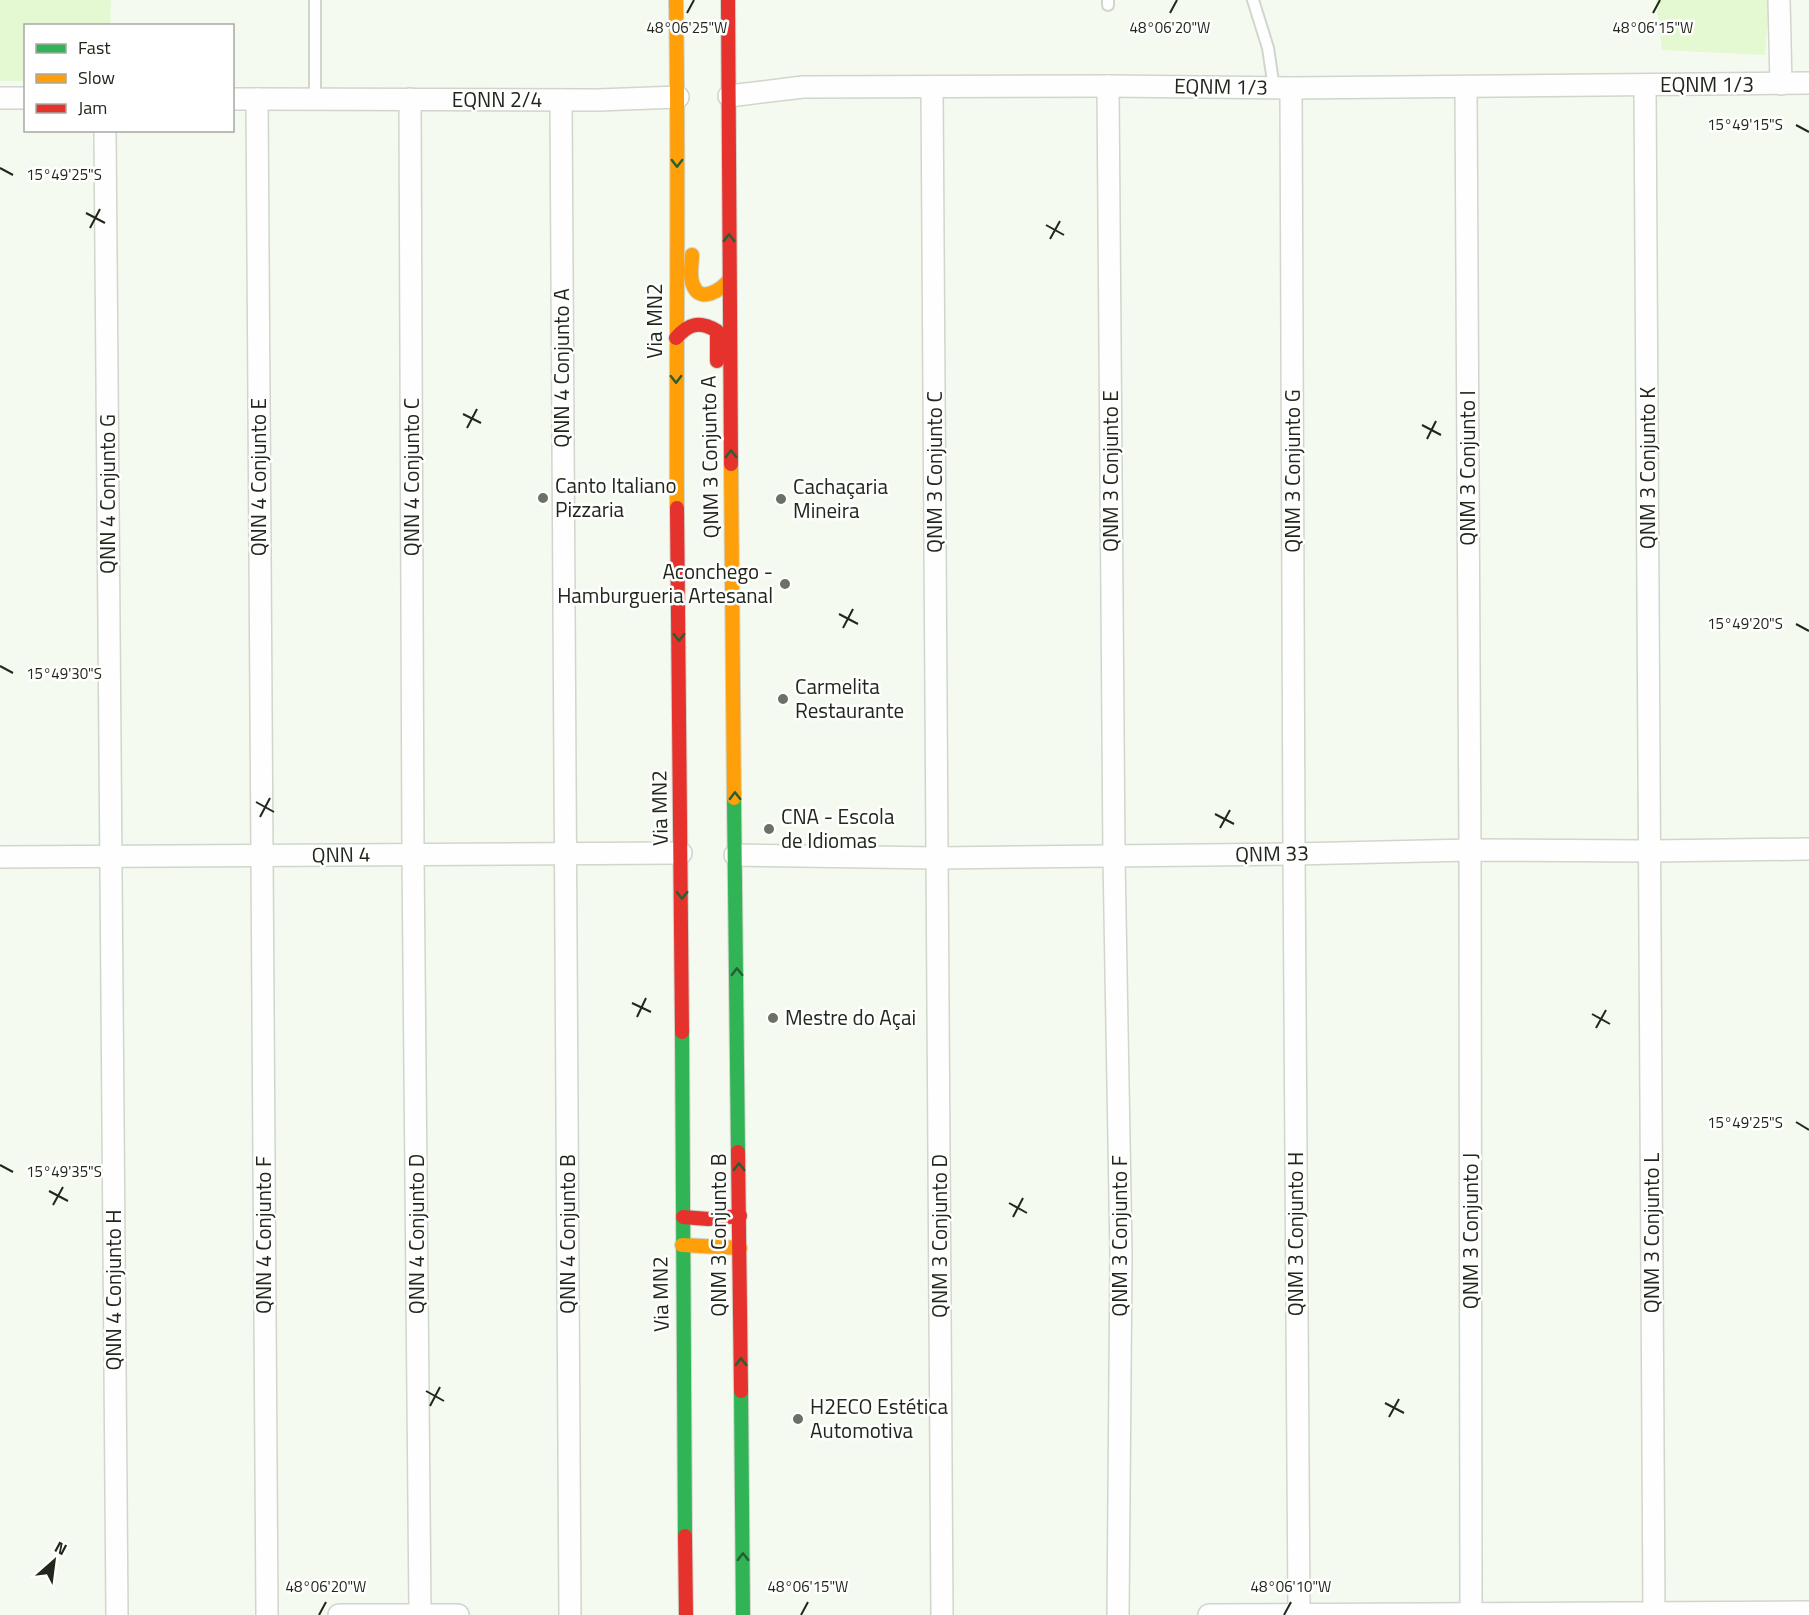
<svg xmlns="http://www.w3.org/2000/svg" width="1809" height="1615" font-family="'Titillium Web',sans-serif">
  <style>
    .green { fill: #e4f8d1 }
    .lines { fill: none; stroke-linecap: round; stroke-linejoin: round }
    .lane-casing { stroke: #d0d6cb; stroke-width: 14 }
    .street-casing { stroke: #d0d6cb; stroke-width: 24 }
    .fast-casing { stroke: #d0d6cb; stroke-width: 16 }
    .slow-casing { stroke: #d0d6cb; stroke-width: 16 }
    .jam-casing { stroke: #d0d6cb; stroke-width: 16 }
    .lane { stroke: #fdfefd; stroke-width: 10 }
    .street { stroke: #fdfefd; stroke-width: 21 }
    .fast { stroke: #30b455; stroke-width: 14 }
    .slow { stroke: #ff9f0a; stroke-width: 14 }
    .jam { stroke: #e5322d; stroke-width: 14 }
    .oneway { stroke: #275f32 }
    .ticks { fill: none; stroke: #21271b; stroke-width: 2 }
    .poi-dot { fill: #6b7165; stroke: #fff; stroke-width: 2 }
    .labels { text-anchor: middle; stroke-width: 5; stroke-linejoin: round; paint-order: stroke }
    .street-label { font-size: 21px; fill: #21271b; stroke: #fff }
    .poi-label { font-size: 21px; fill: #21271b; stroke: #fff; text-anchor: start }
    .ticks-label { font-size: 15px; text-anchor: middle; fill: #21271b; stroke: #fff; stroke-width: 5; stroke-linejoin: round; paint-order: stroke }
  </style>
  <rect width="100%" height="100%" fill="#f4faef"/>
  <g class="green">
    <path d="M 0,0 L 111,0 L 110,25 L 26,26 L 25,81 L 0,81 Z"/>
    <path d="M 1656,0 L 1769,0 L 1765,55 L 1662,50 Z"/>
  </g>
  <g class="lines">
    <g class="lane-casing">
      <g id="lane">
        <path d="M 1108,0 L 1108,5"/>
        <path d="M 1253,0 L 1268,48 L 1274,88"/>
        <path d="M 315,98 L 315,0"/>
      </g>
    </g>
    <g class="street-casing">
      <g id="street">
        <path d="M 1779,0 L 1781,84"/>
        <path d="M 1645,85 L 1654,1614"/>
        <path d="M 1108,86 L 1114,857 L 1121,1254 L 1118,1615"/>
        <path d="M 932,87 L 942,1615"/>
        <path d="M 1466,87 L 1470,850 L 1471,1613"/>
        <path d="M 1291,88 L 1294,854 L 1299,1614"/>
        <path d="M 729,96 L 803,87 L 1108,86 L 1291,88 L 1809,83"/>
        <path d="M 0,98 L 26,98"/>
        <path d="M 232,99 L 598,100 L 678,97"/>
        <path d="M 257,99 L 267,1615"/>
        <path d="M 410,99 L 413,854 L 420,1614"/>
        <path d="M 561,100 L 570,1615"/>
        <path d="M 105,130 L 117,1615"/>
        <path d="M 735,855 L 938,858 L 1294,854 L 1470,850 L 1651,851 L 1809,849"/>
        <path d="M 0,857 L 681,853"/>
        <path d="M 339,1615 L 458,1615"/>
        <path d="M 1209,1615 L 1809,1612"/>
      </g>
    </g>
    <g class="fast-casing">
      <g id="fast">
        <path d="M 734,798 L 738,1152"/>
        <path d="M 682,1032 L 685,1536"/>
        <path d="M 741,1391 L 743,1615"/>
      </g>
    </g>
    <g class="slow-casing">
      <g id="slow">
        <path d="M 676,0 C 679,169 676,339 677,508"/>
        <path d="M 692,255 C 692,264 689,276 693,285 C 700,304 721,290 729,280"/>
        <path d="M 731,464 L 734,798"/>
        <path d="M 682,1245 L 740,1248"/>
      </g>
    </g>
    <g class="jam-casing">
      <g id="jam">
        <path d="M 728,0 L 731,464"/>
        <path d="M 676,338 C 689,323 700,321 717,331 L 717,361"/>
        <path d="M 677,508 L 682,1032"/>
        <path d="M 738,1152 L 741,1391"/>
        <path d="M 683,1217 L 708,1219 L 740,1216"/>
        <path d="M 685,1536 L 686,1615"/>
      </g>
    </g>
    <use href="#lane" class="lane"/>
    <use href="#street" class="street"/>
    <use href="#fast" class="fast"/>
    <use href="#slow" class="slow"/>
    <use href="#jam" class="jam"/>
  </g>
  <defs><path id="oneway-chevron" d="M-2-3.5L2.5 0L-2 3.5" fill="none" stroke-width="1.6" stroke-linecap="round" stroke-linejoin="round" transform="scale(1.5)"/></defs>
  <g class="oneway">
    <use href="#oneway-chevron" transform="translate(677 163) rotate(90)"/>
    <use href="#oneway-chevron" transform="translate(729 238) rotate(-90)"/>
    <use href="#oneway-chevron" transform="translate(676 379) rotate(89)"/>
    <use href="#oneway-chevron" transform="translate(731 454) rotate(-91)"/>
    <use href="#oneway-chevron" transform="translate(679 637) rotate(89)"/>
    <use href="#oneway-chevron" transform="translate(735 796) rotate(-91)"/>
    <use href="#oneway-chevron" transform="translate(682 895) rotate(90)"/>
    <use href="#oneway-chevron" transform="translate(737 972) rotate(-91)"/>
    <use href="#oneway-chevron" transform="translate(739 1167) rotate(-91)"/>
    <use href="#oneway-chevron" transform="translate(741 1362) rotate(-91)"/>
    <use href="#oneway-chevron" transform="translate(743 1557) rotate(-91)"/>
  </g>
  <path class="ticks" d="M 687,13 L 694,0M 1170,13 L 1177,0M 1653,13 L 1660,0M 1796,125 L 1809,132M 0,168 L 13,175M 86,213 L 105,223M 1046,225 L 1064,235M 90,228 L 100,209M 1050,239 L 1060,221M 463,414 L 481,423M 1422,425 L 1441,435M 467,428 L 477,409M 1427,439 L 1436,421M 839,614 L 858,624M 1796,624 L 1809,631M 843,628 L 853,609M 0,666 L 13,673M 256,802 L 274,812M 1215,814 L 1234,824M 260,817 L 270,798M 1220,828 L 1230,810M 632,1003 L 651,1012M 1592,1014 L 1610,1024M 637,1017 L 646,998M 1596,1028 L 1606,1010M 1796,1122 L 1809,1130M 0,1165 L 13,1172M 49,1191 L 68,1201M 1009,1203 L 1027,1213M 53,1205 L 63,1187M 1013,1217 L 1023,1198M 426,1391 L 444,1401M 1385,1403 L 1404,1413M 430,1406 L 440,1387M 1389,1417 L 1399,1399M 319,1615 L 326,1602M 801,1615 L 808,1602M 1284,1615 L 1291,1602"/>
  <g class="poi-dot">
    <circle cx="543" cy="498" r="6"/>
    <circle cx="781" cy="499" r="6"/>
    <circle cx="785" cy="584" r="6"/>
    <circle cx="783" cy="699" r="6"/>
    <circle cx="769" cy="829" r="6"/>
    <circle cx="773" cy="1018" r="6"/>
    <circle cx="798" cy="1419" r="6"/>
  </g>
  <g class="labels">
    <g class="street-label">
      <text x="1707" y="92">EQNM 1/3</text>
      <text transform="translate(1221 87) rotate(1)" y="7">EQNM 1/3</text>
      <text x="497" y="107">EQNN 2/4</text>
      <text transform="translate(655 321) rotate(-90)" y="7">Via MN2</text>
      <text transform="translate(562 368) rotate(-90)" y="7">QNN 4 Conjunto A</text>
      <text transform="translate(710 457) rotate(-91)" y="7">QNM 3 Conjunto A</text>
      <text transform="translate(1468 468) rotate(-90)" y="7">QNM 3 Conjunto I</text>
      <text transform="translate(1648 468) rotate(-90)" y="7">QNM 3 Conjunto K</text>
      <text transform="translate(1111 471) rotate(-90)" y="7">QNM 3 Conjunto E</text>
      <text transform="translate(1293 471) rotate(-90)" y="7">QNM 3 Conjunto G</text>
      <text transform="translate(935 472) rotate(-90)" y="7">QNM 3 Conjunto C</text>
      <text transform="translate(259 477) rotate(-90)" y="7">QNN 4 Conjunto E</text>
      <text transform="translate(412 477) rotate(-90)" y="7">QNN 4 Conjunto C</text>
      <text transform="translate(108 494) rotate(-90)" y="7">QNN 4 Conjunto G</text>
      <text transform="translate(660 808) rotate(-91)" y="7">Via MN2</text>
      <text transform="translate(1272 854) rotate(-1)" y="7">QNM 33</text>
      <text transform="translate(341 855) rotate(-1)" y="7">QNN 4</text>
      <text transform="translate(1471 1231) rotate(-90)" y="7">QNM 3 Conjunto J</text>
      <text transform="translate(1652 1233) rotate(-90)" y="7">QNM 3 Conjunto L</text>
      <text transform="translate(417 1234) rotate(-90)" y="7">QNN 4 Conjunto D</text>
      <text transform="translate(568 1234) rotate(-90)" y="7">QNN 4 Conjunto B</text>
      <text transform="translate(1296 1234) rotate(-90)" y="7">QNM 3 Conjunto H</text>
      <text transform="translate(264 1235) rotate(-90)" y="7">QNN 4 Conjunto F</text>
      <text transform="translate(719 1235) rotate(-90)" y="7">QNM 3 Conjunto B</text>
      <text transform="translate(940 1236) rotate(-90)" y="7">QNM 3 Conjunto D</text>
      <text transform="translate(1120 1236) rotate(-90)" y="7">QNM 3 Conjunto F</text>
      <text transform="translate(114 1290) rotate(-90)" y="7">QNN 4 Conjunto H</text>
      <text transform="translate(661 1294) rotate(-91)" y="7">Via MN2</text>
    </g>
    <g class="poi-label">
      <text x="555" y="493">Canto Italiano<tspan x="555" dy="24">Pizzaria</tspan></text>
      <text x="793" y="494">Cachaçaria<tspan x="793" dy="24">Mineira</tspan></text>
      <text x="773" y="579" text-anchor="end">Aconchego -<tspan x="773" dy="24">Hamburgueria Artesanal</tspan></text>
      <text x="795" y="694">Carmelita<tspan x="795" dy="24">Restaurante</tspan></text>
      <text x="781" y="824">CNA - Escola<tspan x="781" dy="24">de Idiomas</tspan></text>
      <text x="785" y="1025">Mestre do Açai</text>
      <text x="810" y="1414">H2ECO Estética<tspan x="810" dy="24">Automotiva</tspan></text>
    </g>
  </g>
  <g class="ticks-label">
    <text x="687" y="33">48°06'25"W</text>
    <text x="1170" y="33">48°06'20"W</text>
    <text x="1653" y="33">48°06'15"W</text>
    <text x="1745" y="130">15°49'15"S</text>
    <text x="64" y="180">15°49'25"S</text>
    <text x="1745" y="629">15°49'20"S</text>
    <text x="64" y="679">15°49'30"S</text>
    <text x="1745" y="1128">15°49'25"S</text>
    <text x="64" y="1177">15°49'35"S</text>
    <text x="326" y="1592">48°06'20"W</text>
    <text x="808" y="1592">48°06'15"W</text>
    <text x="1291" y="1592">48°06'10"W</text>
  </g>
  <rect x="24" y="24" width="210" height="108" fill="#ffffff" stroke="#a6a9a4" stroke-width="1.5"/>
  <rect x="36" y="44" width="30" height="9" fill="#30b455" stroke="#a6a9a4" stroke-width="1.5"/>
  <text x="78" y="54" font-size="18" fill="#21271b">Fast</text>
  <rect x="36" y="74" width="30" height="9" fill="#ff9f0a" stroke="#a6a9a4" stroke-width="1.5"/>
  <text x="78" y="84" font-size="18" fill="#21271b">Slow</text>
  <rect x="36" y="104" width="30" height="9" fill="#e5322d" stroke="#a6a9a4" stroke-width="1.5"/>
  <text x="78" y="114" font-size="18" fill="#21271b">Jam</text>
  <g transform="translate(54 1561) rotate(28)" stroke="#ffffff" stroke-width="4.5" paint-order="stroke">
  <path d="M0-4.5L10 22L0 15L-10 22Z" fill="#21271b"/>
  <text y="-9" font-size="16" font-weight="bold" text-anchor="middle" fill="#21271b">N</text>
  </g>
</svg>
